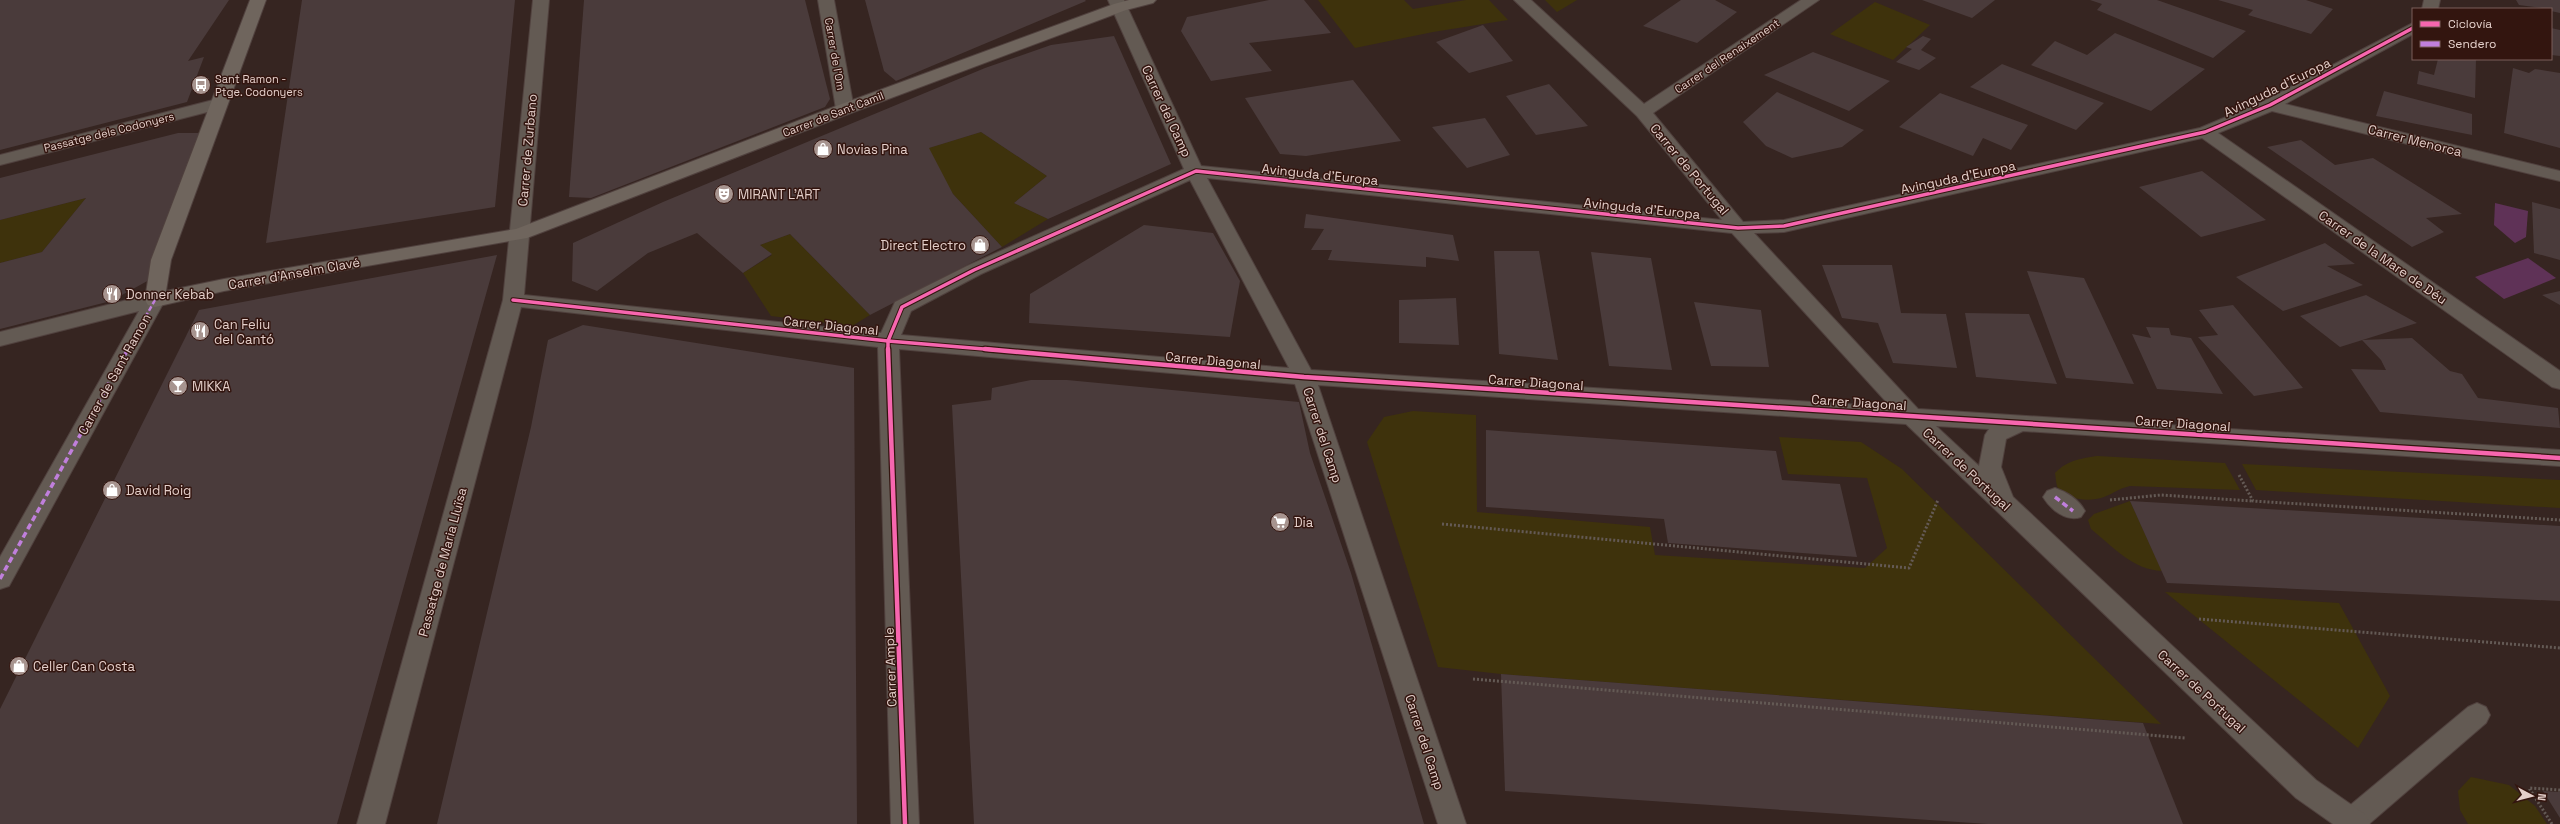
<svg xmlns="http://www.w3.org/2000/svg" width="2560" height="824" font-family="'Space Grotesk',sans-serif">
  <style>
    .green { fill: #3e320c }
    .water { fill: #5f3257 }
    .building { fill: #4a3b3b }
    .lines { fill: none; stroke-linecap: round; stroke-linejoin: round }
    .lane-casing { stroke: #50413e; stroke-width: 2 }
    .street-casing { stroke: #50413e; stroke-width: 2 }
    .secondary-casing { stroke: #50413e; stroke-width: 2 }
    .path { stroke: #645a55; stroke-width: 3; stroke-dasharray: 2 2; stroke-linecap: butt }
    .lane { fill: #635a53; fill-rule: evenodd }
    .street { fill: #635a53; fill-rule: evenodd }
    .secondary { fill: #6f655d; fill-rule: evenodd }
    .quiet-far1 { stroke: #c07fdc; stroke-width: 2.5; stroke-dasharray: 5 2.5; stroke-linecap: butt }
    .quiet { stroke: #c07fdc; stroke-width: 3.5; stroke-dasharray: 6 3.5; stroke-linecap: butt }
    .cycleway-far1-casing { stroke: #33150f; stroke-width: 5.5 }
    .cycleway-casing { stroke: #33150f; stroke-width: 7 }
    .cycleway-far1 { stroke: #f766af; stroke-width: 3.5 }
    .cycleway { stroke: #f766af; stroke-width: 4.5 }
    .labels { text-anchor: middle; stroke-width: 3; stroke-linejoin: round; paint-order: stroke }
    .far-street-label { font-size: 11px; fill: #e4cfca; stroke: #33150f }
    .far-poi-label { font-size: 11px; fill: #e4cfca; stroke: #33150f; text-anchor: start }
    .street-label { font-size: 13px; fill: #e4cfca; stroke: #33150f }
    .poi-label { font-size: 13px; fill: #e4cfca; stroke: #33150f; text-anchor: start }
  </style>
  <rect width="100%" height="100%" fill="#362521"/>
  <g class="green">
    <path d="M 1318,0 L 1404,0 L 1413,9 L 1466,0 L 1489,0 L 1508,20 L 1433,32 L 1355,48 Z"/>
    <path d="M 1545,0 L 1577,0 L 1557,12 Z"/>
    <path d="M 1875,2 L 1930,25 L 1893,60 L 1830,34 Z"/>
    <path d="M 981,132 L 1047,176 L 1014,203 L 1048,219 L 1002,247 L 953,194 L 922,150 Z"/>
    <path d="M 86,198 L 42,252 L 0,263 L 0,220 Z"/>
    <path d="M 790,234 L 870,315 L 852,326 L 771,316 L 743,273 L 772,255 L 760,245 Z"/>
    <path d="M 1413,411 L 1476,415 L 1477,512 L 1650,527 L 1655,555 L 1865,568 L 1887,548 L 1867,478 L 1788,474 L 1779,437 L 1861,442 L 1902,469 L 2161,724 L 1501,674 L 1438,667 L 1367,442 L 1384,417 Z"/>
    <path d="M 2097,456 L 2225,463 L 2240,490 L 2130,486 C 2120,488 2114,493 2104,497 C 2090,502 2069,501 2058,488 C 2056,485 2056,478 2055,473 C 2068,460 2079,459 2097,456 Z"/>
    <path d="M 2242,464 L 2560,480 L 2560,508 L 2256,490 Z"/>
    <path d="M 2130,501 L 2162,571 C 2133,570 2112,546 2091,529 L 2088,520 L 2094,514 Z"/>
    <path d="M 2165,592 L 2339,603 L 2390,696 L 2358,748 Z"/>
    <path d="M 2471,777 L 2509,785 L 2535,806 L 2547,824 L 2468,824 L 2460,810 L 2458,791 Z"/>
  </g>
  <g class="water">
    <path d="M 2495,203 L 2528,211 L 2526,237 L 2515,243 L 2494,225 Z"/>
    <path d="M 2528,258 L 2556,278 L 2504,299 L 2475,277 Z"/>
  </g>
  <g class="building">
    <path d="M 0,0 L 229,0 L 188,61 L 204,57 L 187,102 L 0,150 Z"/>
    <path d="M 302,0 L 515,0 L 495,207 L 266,243 Z"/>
    <path d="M 584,0 L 805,0 L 830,99 L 825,107 L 591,198 L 569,197 Z"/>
    <path d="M 865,0 L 1085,0 L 1086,1 L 896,81 L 884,71 Z"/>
    <path d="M 1269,0 L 1304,0 L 1331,33 L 1249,43 L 1272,71 L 1211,81 L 1181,31 L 1187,17 Z"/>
    <path d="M 1681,0 L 1715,0 L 1737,12 L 1697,43 L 1643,26 Z"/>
    <path d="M 1922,0 L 1995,0 L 1972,18 Z"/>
    <path d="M 2090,0 L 2157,0 L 2246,31 L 2213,58 L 2097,10 L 2102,4 Z"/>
    <path d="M 2218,0 L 2306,0 L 2333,9 L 2311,34 L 2248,15 L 2253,10 Z"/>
    <path d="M 2516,0 L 2560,0 L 2560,13 L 2551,11 L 2551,9 L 2519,5 Z"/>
    <path d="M 1483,25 L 1513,61 L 1469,73 L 1436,42 Z"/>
    <path d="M 2551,28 L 2560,30 L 2560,56 L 2551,55 Z"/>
    <path d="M 2115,33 L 2205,69 L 2151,111 L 2031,65 L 2055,41 L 2087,55 Z"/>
    <path d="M 1114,36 L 1171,164 L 1048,219 L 1014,203 L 1047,176 L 981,132 L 929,148 L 953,194 L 1002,247 L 870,315 L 790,234 L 760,245 L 772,254 L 743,273 L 697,233 L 648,253 L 597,291 L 572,281 L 573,243 L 663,202 L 985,68 L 1051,45 Z"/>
    <path d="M 1923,36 L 1931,39 L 1921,50 L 1936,58 L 1919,70 L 1896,62 L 1912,49 L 1906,47 Z"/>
    <path d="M 1813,52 L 1890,81 L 1849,111 L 1764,75 Z"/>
    <path d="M 2438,59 L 2476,59 L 2475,98 L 2417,84 L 2419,71 L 2434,75 Z"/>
    <path d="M 2002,64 L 2104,103 L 2076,130 L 1970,87 Z"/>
    <path d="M 2513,68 L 2529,73 L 2535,69 L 2560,73 L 2560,148 L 2504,133 Z"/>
    <path d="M 1353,80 L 1401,141 L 1306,156 L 1280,154 L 1245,98 Z"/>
    <path d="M 1549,84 L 1588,126 L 1536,135 L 1506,96 Z"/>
    <path d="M 2384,91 L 2472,114 L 2472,135 L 2376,116 Z"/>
    <path d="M 1777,92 L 1864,130 L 1842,147 L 1792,158 L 1766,146 L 1743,122 Z"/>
    <path d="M 1940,93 L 2028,125 L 2011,150 L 1983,138 L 1973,156 L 1899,127 Z"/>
    <path d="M 1485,118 L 1510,155 L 1467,168 L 1432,127 Z"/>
    <path d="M 178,133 L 200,133 L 151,279 L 111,301 L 0,329 L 0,263 L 42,252 L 86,198 L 0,220 L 0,178 Z"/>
    <path d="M 2301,140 L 2335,165 L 2373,158 L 2462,214 L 2426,218 L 2444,232 L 2412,247 L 2267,147 Z"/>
    <path d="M 2202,171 L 2266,220 L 2201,237 L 2139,187 Z"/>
    <path d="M 2532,202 L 2560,209 L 2560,260 L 2534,253 Z"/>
    <path d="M 1306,214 L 1453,235 L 1459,261 L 1426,257 L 1426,267 L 1328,260 L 1332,250 L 1311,250 L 1324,229 L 1304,228 Z"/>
    <path d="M 1144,225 L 1213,233 L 1240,281 L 1230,337 L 1029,323 L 1030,294 Z"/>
    <path d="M 2325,243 L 2355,264 L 2327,266 L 2363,285 L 2283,311 L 2236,277 Z"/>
    <path d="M 1494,251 L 1539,251 L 1558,360 L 1499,354 Z"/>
    <path d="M 1591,252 L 1651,258 L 1672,370 L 1609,366 Z"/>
    <path d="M 497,255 L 337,824 L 0,824 L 0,709 L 199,310 Z"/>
    <path d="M 1822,265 L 1892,265 L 1901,313 L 1946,314 L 1957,368 L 1893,363 L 1878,323 L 1842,318 Z"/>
    <path d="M 2027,271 L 2084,278 L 2134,384 L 2066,378 Z"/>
    <path d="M 2560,291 L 2560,305 L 2542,295 Z"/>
    <path d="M 2366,295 L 2417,323 L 2340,347 L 2300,316 Z"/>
    <path d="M 1456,298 L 1459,345 L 1399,343 L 1399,300 Z"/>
    <path d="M 1694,302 L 1761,310 L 1769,367 L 1711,366 Z"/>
    <path d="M 2233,305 L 2303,388 L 2254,396 L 2198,337 L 2218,335 L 2199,310 Z"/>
    <path d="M 1965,313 L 2029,314 L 2057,384 L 1976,377 Z"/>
    <path d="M 583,325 L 854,368 L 857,824 L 437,824 L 531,427 L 548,340 Z"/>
    <path d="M 2146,327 L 2169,328 L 2171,335 L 2191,338 L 2223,394 L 2157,389 L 2132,334 L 2151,338 Z"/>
    <path d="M 2412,338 L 2450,371 L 2462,374 L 2478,398 L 2558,408 L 2560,428 L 2380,412 L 2351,369 L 2386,370 L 2381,360 L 2362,340 Z"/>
    <path d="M 1031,380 L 1067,380 L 1299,402 L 1310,453 L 1351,573 L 1424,824 L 974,824 L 952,405 L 991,400 L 992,388 Z"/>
    <path d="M 1486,430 L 1776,451 L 1782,480 L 1840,484 L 1857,557 L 1668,543 L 1664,519 L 1486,507 Z"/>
    <path d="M 2130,501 L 2560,526 L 2560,601 L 2167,583 Z"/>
    <path d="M 1501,674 L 2143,723 L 2183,824 L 1988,824 L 1505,791 Z"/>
    <path d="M 2543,791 L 2560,792 L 2560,818 Z"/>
  </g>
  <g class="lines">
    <g class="lane-casing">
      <path id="lane" d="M 2477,703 L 2486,707 L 2490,715 L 2486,723 L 2369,824 L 2339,824 L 2338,821 L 2342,812 L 2468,707 Z"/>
    </g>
    <g class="street-casing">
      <g id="street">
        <path d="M 533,0 L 549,0 L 524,295 L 881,333 L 895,302 L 967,266 L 1184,169 L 1108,0 L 1124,0 L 1201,166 L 1722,220 L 1637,116 L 1514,0 L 1531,0 L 1644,104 L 1801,0 L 1819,0 L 1653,113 L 1743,222 L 1784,220 L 2200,128 L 2264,101 L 2413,23 L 2413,34 L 2285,104 L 2560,171 L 2560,181 L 2272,111 L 2218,133 L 2560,371 L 2560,389 L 2552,387 L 2202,138 L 1784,232 L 1754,233 L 1918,409 L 2560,450 L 2560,466 L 2023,431 L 2006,439 L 2001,467 L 2013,497 L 2316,780 L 2366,815 L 2370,824 L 2333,824 L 2296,798 L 1906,424 L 1318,385 L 1466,824 L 1438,824 L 1295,384 L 899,349 L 919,824 L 891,824 L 878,347 L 521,307 L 385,824 L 357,824 L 503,300 ZM 1207,178 L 1732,233 L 1891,407 L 1311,370 ZM 1190,180 L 1289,368 L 901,335 L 911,311 L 981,274 ZM 1936,426 L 1989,429 L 1985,435 L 1979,466 Z"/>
        <path d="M 818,0 L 834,0 L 854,109 L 851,113 L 839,113 L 836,109 Z"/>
        <path d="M 2424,0 L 2440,0 L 2438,9 L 2422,9 Z"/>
        <path d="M 217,99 L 223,100 L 226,104 L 223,108 L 0,165 L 0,155 Z"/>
        <path d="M 155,293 L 162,295 L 165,300 L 9,586 L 0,589 L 0,557 L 139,311 L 0,346 L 0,332 Z"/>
        <path d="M 2055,488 C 2067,492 2079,500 2085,511 L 2081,517 C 2066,522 2051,510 2043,497 L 2047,491 Z"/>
      </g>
    </g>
    <g class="secondary-casing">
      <path id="secondary" d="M 250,0 L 266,0 L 171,260 L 166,291 L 224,279 L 516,229 L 839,105 L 1114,4 L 1129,0 L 1156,0 L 1153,3 L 1126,10 L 851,113 L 527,238 L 224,291 L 155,307 L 148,305 L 145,300 L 151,260 Z"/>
    </g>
    <g class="path">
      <path d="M 2239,475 L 2253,501 L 2560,520"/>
      <path d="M 2110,500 L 2161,495 L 2252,501"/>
      <path d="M 1442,524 L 1909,568 L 1938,500"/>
      <path d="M 2199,619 L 2560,648"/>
      <path d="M 1473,679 L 2185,738"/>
      <path d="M 2552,824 L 2529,788 L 2560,790"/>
    </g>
    <use href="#lane" class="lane"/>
    <use href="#street" class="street"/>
    <use href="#secondary" class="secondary"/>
    <path class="quiet-far1" d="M 127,350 L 155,300"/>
    <g class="quiet">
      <path d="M 2055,497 L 2073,511"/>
      <path d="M 0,579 L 128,349"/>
    </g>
    <g class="cycleway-far1-casing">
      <g id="cycleway-far1">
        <path d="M 513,300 L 888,341 L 996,350"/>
        <path d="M 888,350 L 888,341 L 902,307 L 974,270 L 1196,171 L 1738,228 L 1784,226 L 2205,132 L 2270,105 L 2413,28"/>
      </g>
    </g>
    <g class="cycleway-casing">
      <g id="cycleway">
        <path d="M 888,349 L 905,824"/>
        <path d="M 985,349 L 1304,377 L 2560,458"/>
      </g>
    </g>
    <use href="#cycleway-far1" class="cycleway-far1"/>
    <use href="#cycleway" class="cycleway"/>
  </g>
  <defs>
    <g id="bus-disc" transform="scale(1)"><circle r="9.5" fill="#a7948f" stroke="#33150f"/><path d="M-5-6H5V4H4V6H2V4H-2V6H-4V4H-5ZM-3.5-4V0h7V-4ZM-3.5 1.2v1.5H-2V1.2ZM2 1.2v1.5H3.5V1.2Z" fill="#fff"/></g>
    <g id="shop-disc" transform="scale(1)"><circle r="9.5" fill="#a7948f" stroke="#33150f"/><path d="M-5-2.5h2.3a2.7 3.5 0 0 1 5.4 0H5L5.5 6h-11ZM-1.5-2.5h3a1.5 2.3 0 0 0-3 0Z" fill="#fff"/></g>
    <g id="theatre-disc" transform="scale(1)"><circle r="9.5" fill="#a7948f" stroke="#33150f"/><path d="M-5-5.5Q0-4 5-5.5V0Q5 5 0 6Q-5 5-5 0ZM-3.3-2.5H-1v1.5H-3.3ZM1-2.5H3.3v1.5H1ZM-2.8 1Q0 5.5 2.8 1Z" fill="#fff"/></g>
    <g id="restaurant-disc" transform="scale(1)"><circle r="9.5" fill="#a7948f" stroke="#33150f"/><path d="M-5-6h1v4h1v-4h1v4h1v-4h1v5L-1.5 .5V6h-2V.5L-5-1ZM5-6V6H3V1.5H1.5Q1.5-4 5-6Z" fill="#fff"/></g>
    <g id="bar-disc" transform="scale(1)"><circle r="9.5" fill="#a7948f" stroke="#33150f"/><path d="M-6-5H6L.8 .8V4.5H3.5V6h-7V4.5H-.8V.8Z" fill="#fff"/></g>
    <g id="supermarket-disc" transform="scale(1)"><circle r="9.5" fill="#a7948f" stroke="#33150f"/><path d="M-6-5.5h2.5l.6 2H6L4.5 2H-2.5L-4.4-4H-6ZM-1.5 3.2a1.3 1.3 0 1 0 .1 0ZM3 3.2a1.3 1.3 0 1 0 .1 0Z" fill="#fff"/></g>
  </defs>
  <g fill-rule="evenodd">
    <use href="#bus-disc" x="201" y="85"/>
    <use href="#shop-disc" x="823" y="149"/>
    <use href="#theatre-disc" x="724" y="194"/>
    <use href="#shop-disc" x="980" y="245"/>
    <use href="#restaurant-disc" x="112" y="294"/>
    <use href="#restaurant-disc" x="200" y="331"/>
    <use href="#bar-disc" x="178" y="386"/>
    <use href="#shop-disc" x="112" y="490"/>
    <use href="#supermarket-disc" x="1280" y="522"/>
    <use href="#shop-disc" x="19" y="666"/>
  </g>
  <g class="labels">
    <g class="far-street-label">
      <text transform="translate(835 54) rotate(80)" y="4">Carrer de l'Om</text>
      <text transform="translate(1727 56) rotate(-34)" y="4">Carrer del Renaixement</text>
      <text transform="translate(833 114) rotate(-21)" y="4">Carrer de Sant Camil</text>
      <text transform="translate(109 132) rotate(-14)" y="4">Passatge dels Codonyers</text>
    </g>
    <g class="far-poi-label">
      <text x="215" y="83">Sant Ramon -<tspan x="215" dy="13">Ptge. Codonyers</tspan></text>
    </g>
    <g class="street-label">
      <text transform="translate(2277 87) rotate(-26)" y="5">Avinguda d'Europa</text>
      <text transform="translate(1167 111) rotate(65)" y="5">Carrer del Camp</text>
      <text transform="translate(2415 140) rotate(14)" y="5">Carrer Menorca</text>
      <text transform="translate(527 150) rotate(-85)" y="5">Carrer de Zurbano</text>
      <text transform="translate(1690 169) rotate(50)" y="5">Carrer de Portugal</text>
      <text transform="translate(1320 174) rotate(6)" y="5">Avinguda d'Europa</text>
      <text transform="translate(1958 177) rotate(-12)" y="5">Avinguda d'Europa</text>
      <text transform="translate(1642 208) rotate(6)" y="5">Avinguda d'Europa</text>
      <text transform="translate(2383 257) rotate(35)" y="5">Carrer de la Mare de Déu</text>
      <text transform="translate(294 273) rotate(-10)" y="5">Carrer d'Anselm Clavé</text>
      <text transform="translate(831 325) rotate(6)" y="5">Carrer Diagonal</text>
      <text transform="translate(1213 360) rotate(5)" y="5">Carrer Diagonal</text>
      <text transform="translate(114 374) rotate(-61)" y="5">Carrer de Sant Ramon</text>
      <text transform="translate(1536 382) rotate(4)" y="5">Carrer Diagonal</text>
      <text transform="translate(1859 402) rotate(4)" y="5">Carrer Diagonal</text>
      <text transform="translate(2183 423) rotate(4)" y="5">Carrer Diagonal</text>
      <text transform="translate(1323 435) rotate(72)" y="5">Carrer del Camp</text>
      <text transform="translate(1967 469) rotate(43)" y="5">Carrer de Portugal</text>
      <text transform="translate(442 562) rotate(-75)" y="5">Passatge de Maria Lluïsa</text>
      <text transform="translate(890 667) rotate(-92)" y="5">Carrer Ample</text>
      <text transform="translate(2202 691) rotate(43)" y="5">Carrer de Portugal</text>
      <text transform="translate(1425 742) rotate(72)" y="5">Carrer del Camp</text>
    </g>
    <g class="poi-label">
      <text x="837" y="154">Novias Pina</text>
      <text x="738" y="199">MIRANT L'ART</text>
      <text x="966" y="250" text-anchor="end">Direct Electro</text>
      <text x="126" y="299">Donner Kebab</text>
      <text x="214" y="329">Can Feliu<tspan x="214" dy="15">del Cantó</tspan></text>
      <text x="192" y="391">MIKKA</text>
      <text x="126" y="495">David Roig</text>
      <text x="1294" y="527">Dia</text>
      <text x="33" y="671">Celler Can Costa</text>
    </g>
  </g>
  <rect x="2412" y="8" width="140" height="52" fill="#33150f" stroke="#7a5f5a"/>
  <rect x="2420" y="21" width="20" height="6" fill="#f766af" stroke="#7a5f5a"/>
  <text x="2448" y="28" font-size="12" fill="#e4cfca">Ciclovía</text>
  <rect x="2420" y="41" width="20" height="6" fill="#c07fdc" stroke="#7a5f5a"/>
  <text x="2448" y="48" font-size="12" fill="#e4cfca">Sendero</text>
  <g transform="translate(2532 796) rotate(97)" stroke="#33150f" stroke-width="3" paint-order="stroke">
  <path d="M0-3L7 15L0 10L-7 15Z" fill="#e4cfca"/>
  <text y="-6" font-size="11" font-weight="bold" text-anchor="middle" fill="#e4cfca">N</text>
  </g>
</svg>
